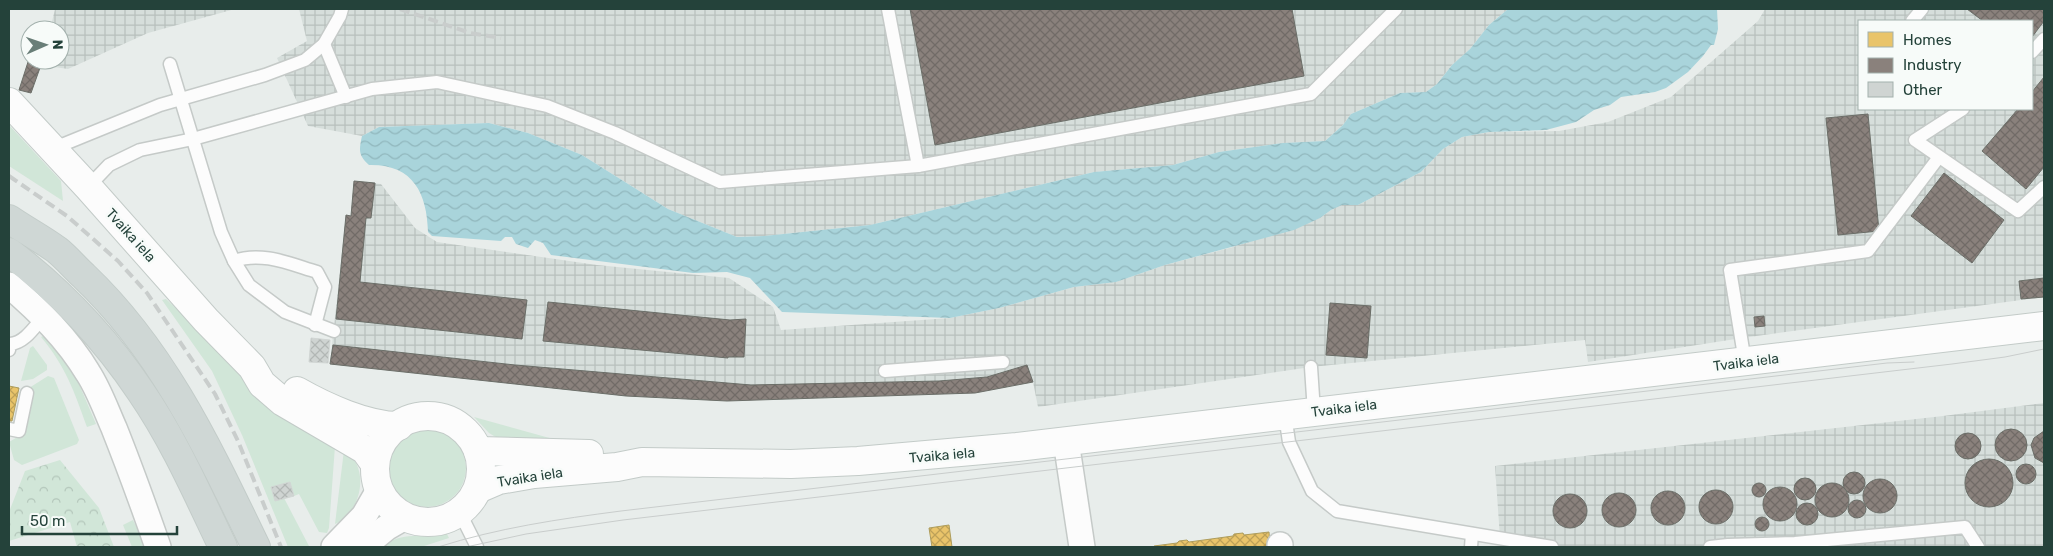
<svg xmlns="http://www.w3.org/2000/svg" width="2053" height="556" font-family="Rubik,sans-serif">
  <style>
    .industrial { fill: url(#industrial-grid); fill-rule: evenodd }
    .green { fill: #d1e6d8 }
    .forest { fill: url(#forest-crowns) }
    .water { fill: url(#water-waves) }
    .homes { fill: url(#homes-cross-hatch); stroke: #ae9d5c }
    .industry { fill: url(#industry-cross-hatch); stroke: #6b6e68 }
    .building { fill: url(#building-cross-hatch); stroke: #d1d6d4 }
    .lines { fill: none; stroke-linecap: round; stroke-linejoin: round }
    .lane-casing { stroke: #c5cac8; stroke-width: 15 }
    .street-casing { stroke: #c5cac8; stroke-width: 28 }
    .secondary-casing { stroke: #c3cbc8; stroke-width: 30 }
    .primary-casing { stroke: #c3ccc9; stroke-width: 30 }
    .lane { stroke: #fcfcfc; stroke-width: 12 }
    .street { stroke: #fcfcfc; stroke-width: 25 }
    .secondary { stroke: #fcfcfc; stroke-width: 28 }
    .primary { stroke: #cfd7d5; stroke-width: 28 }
    .tram { stroke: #c9cdcc; stroke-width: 1 }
    .rail { stroke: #c9cdcc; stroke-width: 4; stroke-dasharray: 10 5; stroke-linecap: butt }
    .labels { text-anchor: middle; stroke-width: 5; stroke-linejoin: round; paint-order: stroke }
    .street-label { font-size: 14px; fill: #24423a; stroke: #f7fbf9 }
  </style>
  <defs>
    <pattern id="industrial-grid" width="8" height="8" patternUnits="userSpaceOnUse" patternTransform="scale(1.25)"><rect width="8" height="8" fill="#d6dedb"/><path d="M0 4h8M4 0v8" fill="none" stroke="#b8c0bd"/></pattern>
    <pattern id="forest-crowns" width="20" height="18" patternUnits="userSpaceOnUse" patternTransform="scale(1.25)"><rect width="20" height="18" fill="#d1e6d8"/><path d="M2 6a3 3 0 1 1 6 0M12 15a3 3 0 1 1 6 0" fill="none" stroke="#b3c6ba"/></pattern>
    <pattern id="water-waves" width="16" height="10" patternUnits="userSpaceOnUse" patternTransform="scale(1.25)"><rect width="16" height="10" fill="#a9d4db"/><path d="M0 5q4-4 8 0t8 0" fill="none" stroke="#91b7bd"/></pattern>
    <pattern id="homes-cross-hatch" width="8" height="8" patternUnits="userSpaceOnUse" patternTransform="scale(1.25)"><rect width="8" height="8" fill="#e9c46a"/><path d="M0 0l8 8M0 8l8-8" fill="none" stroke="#bda158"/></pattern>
    <pattern id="industry-cross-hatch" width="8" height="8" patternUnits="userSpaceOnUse" patternTransform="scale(1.25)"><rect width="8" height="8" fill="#8a817c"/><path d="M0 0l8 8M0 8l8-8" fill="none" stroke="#716b67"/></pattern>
    <pattern id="building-cross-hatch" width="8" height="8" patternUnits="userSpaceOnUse" patternTransform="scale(1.25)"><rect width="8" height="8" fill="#cfd4d2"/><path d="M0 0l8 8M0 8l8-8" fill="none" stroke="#b2b7b5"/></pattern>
  </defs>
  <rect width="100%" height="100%" fill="#e8edeb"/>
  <g class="industrial">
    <path d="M 55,9 L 235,9 L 148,33 L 68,69 L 41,65 L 42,60 L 60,60 L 60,30 L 50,30 Z"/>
    <path d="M 299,9 L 1508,9 L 1489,25 L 1470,49 L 1452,65 L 1437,84 L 1426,92 L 1400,93 L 1351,114 L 1343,125 L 1325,141 L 1283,143 L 1219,152 L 1173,165 L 1094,172 L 870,225 L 764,236 L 737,237 L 668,209 L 582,155 L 528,133 L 489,123 L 379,127 L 362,136 L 308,126 L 277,58 L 307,41 Z"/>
    <path d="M 1765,9 L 2044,9 L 2044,297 L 1742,338 L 1588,362 L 1585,340 L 1311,367 L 1038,407 L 1033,382 L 727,401 L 626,396 L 330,364 L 346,215 L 351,216 L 354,181 L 381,184 L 415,228 L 437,242 L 597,265 L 729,278 L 773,307 L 781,330 L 950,318 L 999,308 L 1074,287 L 1116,282 L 1165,265 L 1233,247 L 1320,218 L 1331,210 L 1342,205 L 1358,205 L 1421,172 L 1443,149 L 1462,137 L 1489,132 L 1559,131 L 1608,122 L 1671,97 L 1758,21 ZM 1859,21 L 2032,21 L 2032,109 L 1859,109 Z"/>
    <path d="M 2044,403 L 2044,547 L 1504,547 L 1500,538 L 1495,466 L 1943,416 Z"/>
  </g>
  <g class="green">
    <path d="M 9,125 L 61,181 L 63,201 L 9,166 Z"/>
    <path d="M 166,299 L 198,329 L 257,393 L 335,446 L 329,528 L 327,533 L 319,532 L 299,494 L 294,496 L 271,487 L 275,501 L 284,498 L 309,546 L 288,547 L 242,435 L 212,371 L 162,300 Z"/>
    <path d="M 45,335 L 76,377 L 96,424 L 87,427 C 74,391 66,367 41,337 Z"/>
    <path d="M 33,346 L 47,365 L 47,370 L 33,379 L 21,381 L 30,348 Z"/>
    <path d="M 48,376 L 54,378 L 79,440 L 77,444 L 22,465 L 14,460 L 9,442 L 21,435 L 29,388 Z"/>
    <path d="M 474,417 L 564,442 L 499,439 L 489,433 Z"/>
    <circle cx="427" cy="468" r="39"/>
    <path d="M 344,450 C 371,467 362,512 335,524 Z"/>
    <path d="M 133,520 L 146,547 L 132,547 L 123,525 Z"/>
    <path d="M 447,534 L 449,538 L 421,547 L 381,547 C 404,530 420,539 447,534 Z"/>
  </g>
  <path class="forest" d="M 60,460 L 99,508 L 114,547 L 77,547 L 70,522 L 9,541 L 9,512 L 25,471 Z"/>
  <path class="water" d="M 1508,9 L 1717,9 L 1718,29 L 1714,45 L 1711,45 L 1703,56 L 1688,72 L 1666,88 L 1655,92 L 1621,97 L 1610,105 L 1594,110 L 1576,122 L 1546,130 L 1489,132 L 1462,137 L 1443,149 L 1421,172 L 1358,205 L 1342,205 L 1331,210 L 1320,218 L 1294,230 L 1165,265 L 1116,282 L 1074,287 L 999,308 L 950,318 L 782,312 L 750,278 L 727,272 L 693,273 L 551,255 L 543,243 L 535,240 L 528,248 L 516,244 L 512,237 L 505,237 L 501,241 L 432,236 L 428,232 C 427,193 413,164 369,165 C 358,155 359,150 362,136 L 379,127 L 489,123 L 528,133 L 582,155 L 668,209 L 737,237 L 764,236 L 870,225 L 1094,172 L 1173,165 L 1219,152 L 1283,143 L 1325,141 L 1343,125 L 1351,114 L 1400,93 L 1426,92 L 1437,84 L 1452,65 L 1470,49 L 1489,25 Z"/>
  <g class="homes">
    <path d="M 9,386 L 19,388 L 12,421 L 9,421 Z"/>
    <path d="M 949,525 L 952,547 L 932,547 L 929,528 Z"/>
    <path d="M 1269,532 L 1270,547 L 1154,547 L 1154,546 L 1177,543 L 1179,541 L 1187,540 L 1189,542 L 1233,536 L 1234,534 L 1243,533 L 1244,535 Z"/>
  </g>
  <g class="industry">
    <path d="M 910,9 L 1292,9 L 1304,76 L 935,145 Z"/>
    <path d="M 1967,9 L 2044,9 L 2044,21 L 2032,37 L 2032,21 L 1983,21 Z"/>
    <path d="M 28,62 L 41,65 L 31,93 L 19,90 Z"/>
    <path d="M 2044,77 L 2044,167 L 2026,189 L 1982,151 L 2018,109 L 2032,109 L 2032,92 Z"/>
    <path d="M 1868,114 L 1879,231 L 1838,235 L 1826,118 Z"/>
    <path d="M 1944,173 L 2004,220 L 1972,263 L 1911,216 Z"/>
    <path d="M 354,181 L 375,183 L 371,218 L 366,218 L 360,282 L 527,300 L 522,339 L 336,319 L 346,215 L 351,216 Z"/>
    <path d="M 2044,278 L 2044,297 L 2021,299 L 2019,281 Z"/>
    <path d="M 548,302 L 730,320 L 746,319 L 744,357 L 728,357 L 728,358 L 543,341 Z"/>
    <path d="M 1330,303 L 1371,306 L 1367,358 L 1326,355 Z"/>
    <path d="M 1764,316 L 1765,326 L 1755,327 L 1754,317 Z"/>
    <path d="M 333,345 L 515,365 L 751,385 L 939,381 L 987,377 L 1027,365 L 1033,382 L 975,393 L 727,401 L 626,396 L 330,364 Z"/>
    <circle cx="2011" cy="445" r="16"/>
    <path d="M 2044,431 L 2044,463 L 2035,458 L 2031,445 L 2034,438 Z"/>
    <circle cx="1968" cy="446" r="13"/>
    <circle cx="1989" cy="483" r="24"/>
    <circle cx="2026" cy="474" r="10"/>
    <circle cx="1854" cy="483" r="11"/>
    <circle cx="1805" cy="489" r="11"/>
    <circle cx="1880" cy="496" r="17"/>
    <circle cx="1832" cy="500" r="17"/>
    <circle cx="1759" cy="490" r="7"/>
    <circle cx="1780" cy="504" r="17"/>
    <circle cx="1716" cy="507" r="17"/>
    <circle cx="1668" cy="508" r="17"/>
    <circle cx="1619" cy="510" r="17"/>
    <circle cx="1570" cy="511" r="17"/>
    <circle cx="1857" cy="509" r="9"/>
    <circle cx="1807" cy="514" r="11"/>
    <circle cx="1762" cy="524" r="7"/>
  </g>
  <g class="building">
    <path d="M 311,338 L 330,340 L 328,363 L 309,362 Z"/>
    <path d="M 290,482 L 294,496 L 275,501 L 271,487 Z"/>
  </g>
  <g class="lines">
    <g class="lane-casing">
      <g id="lane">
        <path d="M 888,9 L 918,166"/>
        <path d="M 1912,21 L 1922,9"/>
        <path d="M 324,44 L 346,97"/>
        <path d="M 2032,52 L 2044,39"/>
        <path d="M 170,64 L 221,232 L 234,261 L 249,285 L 285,312 L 334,331"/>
        <path d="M 1963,109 L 1915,140 L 2018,211 L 2044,187"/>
        <path d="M 52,149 L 160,105 L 265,75 L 305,60 L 324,44 L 340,16 L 342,9"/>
        <path d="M 88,187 L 109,165 L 140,150 L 193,139 L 372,89 L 437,82 L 547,106 L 615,133 L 720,182 L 918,166 L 1311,94 L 1396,9"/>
        <path d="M 234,261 C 262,251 290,264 317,272 L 325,287 L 315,325"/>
        <path d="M 9,350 L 10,344 C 25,343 35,326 44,316"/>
        <path d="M 1745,362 L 1730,270 L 1868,251 L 1939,157"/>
        <path d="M 1311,367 L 1314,412"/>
        <path d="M 885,371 L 1003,362"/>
        <path d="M 1285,415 L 1289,442 L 1312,491 L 1337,511 L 1552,547"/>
        <path d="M 9,429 L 19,431 L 27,393"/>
        <path d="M 458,514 L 464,521 L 477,547"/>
        <path d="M 1471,547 L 1472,534"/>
        <path d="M 1710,547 L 1728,545 L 1795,543 L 1965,527 L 1978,547"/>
      </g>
    </g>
    <g class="street-casing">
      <g id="street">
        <path d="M 9,285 C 39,311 67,338 88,373 C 99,390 106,410 114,428 C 130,468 144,507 158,547"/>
        <path d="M 1066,441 L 1082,547"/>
        <path d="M 1280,545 L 1280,547"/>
        <path d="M 334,547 L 364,516 L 379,490"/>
        <path d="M 363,547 L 386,528 L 405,517"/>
      </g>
    </g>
    <g class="secondary-casing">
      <g id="secondary">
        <path d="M 9,102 L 88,187 L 206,320 L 252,367 L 262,384 L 283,402 L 365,450 L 375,464"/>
        <path d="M 297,391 C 325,407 367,426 399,426"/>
        <circle cx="428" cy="469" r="53"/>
        <path d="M 478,451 L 589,454"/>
        <path d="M 478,489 L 499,480 L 534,474 L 617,467 L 642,462 L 791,464 L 858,461 L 1017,447 L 2044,326"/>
      </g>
    </g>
    <g class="primary-casing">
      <g id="primary">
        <path d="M 9,219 C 25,230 42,239 57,250 C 67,258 75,268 84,276 C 164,352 209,450 256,547"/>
        <path d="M 9,252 C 60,291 105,338 141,392 C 174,440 198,495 223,547"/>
      </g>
    </g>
    <use href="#lane" class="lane"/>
    <use href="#street" class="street"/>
    <use href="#secondary" class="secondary"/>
    <use href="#primary" class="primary"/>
    <g class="tram">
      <path d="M 438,547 C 498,528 559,519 621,511 L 1887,363 L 1914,362"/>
      <path d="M 466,547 L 526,534 L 623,520 L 1952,364 L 2005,357 L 2044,349"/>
    </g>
    <g class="rail">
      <path d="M 400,9 L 470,33 L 501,38"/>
      <path d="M 9,176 L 67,216 L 118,261 L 147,293 L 215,394 L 238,441 L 281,547"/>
    </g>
  </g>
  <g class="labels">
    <g class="street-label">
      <text transform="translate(131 235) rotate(48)" y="5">Tvaika iela</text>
      <text transform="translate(1746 362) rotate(-7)" y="5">Tvaika iela</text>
      <text transform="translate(1344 408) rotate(-7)" y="5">Tvaika iela</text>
      <text transform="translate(942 455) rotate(-5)" y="5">Tvaika iela</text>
      <text transform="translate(530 477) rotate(-9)" y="5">Tvaika iela</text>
    </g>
  </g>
  <rect width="2053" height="556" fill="none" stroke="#24423a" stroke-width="20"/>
  <rect x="1858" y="20" width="175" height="90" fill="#f7fbf9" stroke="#a3b1ad"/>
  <rect x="1868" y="32" width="25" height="15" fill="#e9c46a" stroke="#a3b1ad"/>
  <text x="1903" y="45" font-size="15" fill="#24423a">Homes</text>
  <rect x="1868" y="58" width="25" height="15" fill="#8a817c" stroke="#a3b1ad"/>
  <text x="1903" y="70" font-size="15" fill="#24423a">Industry</text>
  <rect x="1868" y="82" width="25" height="15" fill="#cfd4d2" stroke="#a3b1ad"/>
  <text x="1903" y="95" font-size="15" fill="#24423a">Other</text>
  <g transform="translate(45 45) rotate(88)"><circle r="24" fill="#f7fbf9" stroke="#a3b1ad"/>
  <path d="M0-4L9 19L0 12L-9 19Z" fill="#697e78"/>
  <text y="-8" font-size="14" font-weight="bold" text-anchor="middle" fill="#24423a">N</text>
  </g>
  <path d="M22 526v8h155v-8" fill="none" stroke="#24423a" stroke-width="2.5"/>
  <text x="30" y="526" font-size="15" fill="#24423a" stroke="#f7fbf9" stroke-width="4" paint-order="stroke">50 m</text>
</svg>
